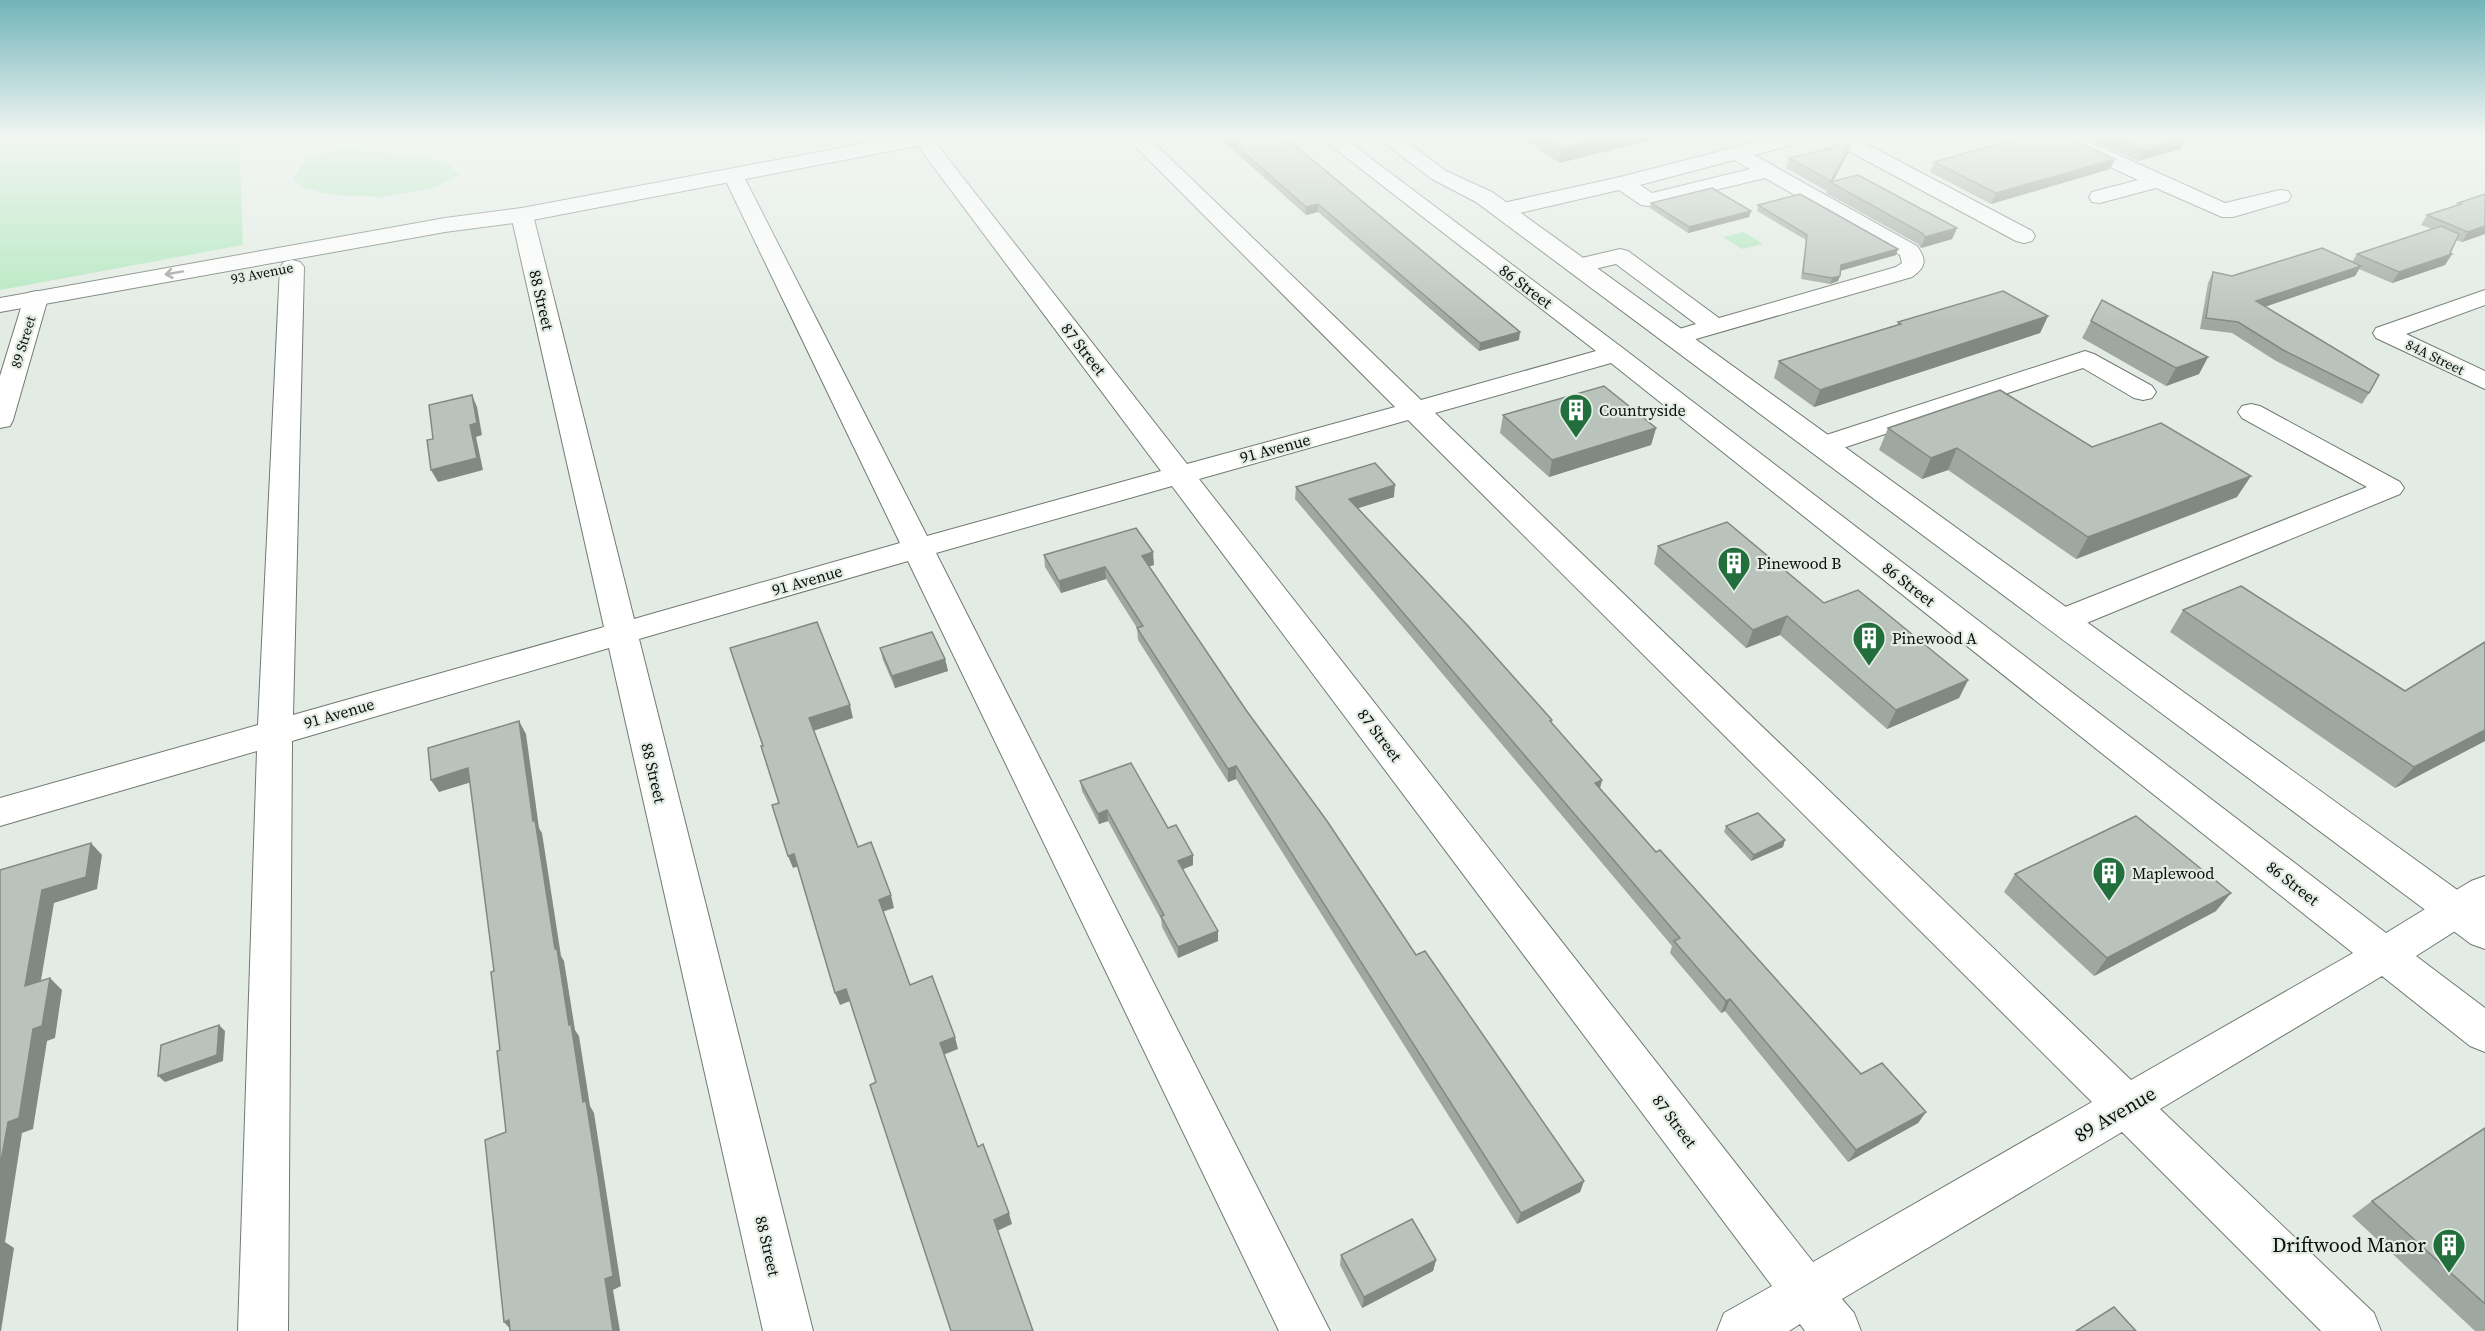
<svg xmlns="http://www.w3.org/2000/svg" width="2485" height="1331" font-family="'Source Serif 4',serif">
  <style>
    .green { fill: #b1e7bd }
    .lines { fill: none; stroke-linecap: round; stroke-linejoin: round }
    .minor-casing { stroke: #717972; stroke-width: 2 }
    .major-casing { stroke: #717972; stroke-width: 2 }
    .minor { fill: #fff; fill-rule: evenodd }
    .major { fill: #fff; fill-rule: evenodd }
    .wall { fill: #9fa7a1 }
    .shaded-wall { fill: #828883 }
    .building { fill: #b9c2bb; stroke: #828883; stroke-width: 1.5 }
    .oneway { stroke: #9d9f9d }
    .labels { text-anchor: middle; stroke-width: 4.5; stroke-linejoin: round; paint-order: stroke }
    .far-street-label { font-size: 14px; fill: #0b0e0b; stroke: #e3ece4 }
    .street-label { font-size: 16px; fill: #0b0e0b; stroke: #e3ece4 }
    .poi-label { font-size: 16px; fill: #0b0e0b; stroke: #e3ece4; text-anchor: start }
    .near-street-label { font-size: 20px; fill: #0b0e0b; stroke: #e3ece4 }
    .near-poi-label { font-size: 20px; fill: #0b0e0b; stroke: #e3ece4; text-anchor: end }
  </style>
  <rect width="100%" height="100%" fill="#e3ece4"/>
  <g class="green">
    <path d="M 0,138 L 239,138 L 243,245 L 0,290 Z"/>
    <path d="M 350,149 L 416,155 L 448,163 L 459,175 L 434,188 L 383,197 L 332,195 L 304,188 L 293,179 L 305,160 L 331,150 Z"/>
    <path d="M 1744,232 L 1763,244 L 1742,249 L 1723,237 Z"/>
  </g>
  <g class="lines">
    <g class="minor-casing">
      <g id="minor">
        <path d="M 912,138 L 932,138 L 1187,464 L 1395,407 L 1127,138 L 1149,138 L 1421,400 L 1596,351 L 1321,138 L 1344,138 L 1624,349 L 2386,933 L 2471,881 L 2485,876 L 2485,912 L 2416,956 L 2485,1008 L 2485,1052 L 2470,1046 L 2382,976 L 2160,1109 L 2374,1313 L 2381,1331 L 2321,1331 L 2122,1132 L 1842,1299 L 1854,1313 L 1861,1331 L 1805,1331 L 1800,1324 L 1789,1331 L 1717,1331 L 1724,1313 L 1772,1286 L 1172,486 L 936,553 L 1330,1331 L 1279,1331 L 908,561 L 639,639 L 813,1331 L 763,1331 L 609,648 L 292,741 L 288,1331 L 238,1331 L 257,751 L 0,826 L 0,798 L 258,725 L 280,267 L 284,262 L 292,260 L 300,262 L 304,267 L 293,715 L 604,627 L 511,215 L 514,210 L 522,208 L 530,210 L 533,215 L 634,619 L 900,543 L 723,175 L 726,171 L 733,169 L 740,171 L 743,175 L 927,536 L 1161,471 ZM 1611,363 L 2353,953 L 2131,1080 L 1435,413 ZM 1408,420 L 2092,1102 L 1813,1262 L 1199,479 Z"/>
        <path d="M 1771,138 L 1806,138 L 1803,142 L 1754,155 L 1917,246 C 1927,260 1926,267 1912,277 L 1675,345 L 1666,343 L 1663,338 L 1666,333 L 1696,324 L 1616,264 L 1577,273 L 1569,271 L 1565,266 L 1569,261 L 1620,249 L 1628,251 L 1719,318 L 1896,267 L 1902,263 L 1900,255 L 1765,178 L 1649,206 L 1641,205 L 1619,190 L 1502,217 L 1494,215 L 1491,210 L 1494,205 L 1620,177 ZM 1734,160 L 1750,169 L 1652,193 L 1640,185 Z"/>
        <path d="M 1829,138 L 1855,138 L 2032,231 L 2035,236 L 2032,241 L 2024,243 L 2016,241 L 1832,142 Z"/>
        <path d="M 2054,138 L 2081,138 L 2225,203 L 2280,190 L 2288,191 L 2291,196 L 2288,201 L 2233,217 L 2222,217 L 2156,188 L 2100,203 L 2092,202 L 2089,197 L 2092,192 L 2138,180 L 2057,142 Z"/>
        <path d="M 2485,290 L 2485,305 L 2406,334 L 2485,371 L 2485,389 L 2376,338 L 2373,333 L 2376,328 Z"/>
        <path d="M 36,291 L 44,293 L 48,298 L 13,420 L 10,426 L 0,428 L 0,376 L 24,298 L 28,293 Z"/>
        <path d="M 2085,351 L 2094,354 L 2152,386 L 2156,392 L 2152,398 L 2143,400 L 2134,398 L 2083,368 L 1831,452 L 1821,454 L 1811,452 L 1807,446 L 1811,440 Z"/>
        <path d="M 2251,404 L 2260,406 L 2400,482 L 2404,488 L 2400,494 L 2072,629 L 2061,632 L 2050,629 L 2045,621 L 2050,613 L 2367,487 L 2242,418 L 2238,412 L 2242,406 Z"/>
      </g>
    </g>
    <g class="major-casing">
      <g id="major">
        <path d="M 893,138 L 937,138 L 934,142 L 927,144 L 522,222 L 445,232 L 0,312 L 0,298 L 445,218 L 522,208 Z"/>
        <path d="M 1378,138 L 1402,138 L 1446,171 L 1492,192 L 2485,910 L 2485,949 L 2471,944 L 1476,202 L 1432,179 Z"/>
      </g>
    </g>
    <use href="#minor" class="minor"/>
    <use href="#major" class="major"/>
  </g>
  <g class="wall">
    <path d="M 1222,138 L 1286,138 L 1519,340 L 1479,351 L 1318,212 L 1306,215 L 1222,140 Z"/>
    <path d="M 1522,138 L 1660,138 L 1559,163 Z"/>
    <path d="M 2087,138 L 2185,139 L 2180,149 L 2138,161 Z"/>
    <path d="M 1848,153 L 1833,181 L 1957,228 L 1952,239 L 1921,248 L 1918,244 L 1826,193 L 1827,191 L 1786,168 L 1789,158 Z"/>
    <path d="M 1934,162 L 2110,169 L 1991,204 L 1930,172 Z"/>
    <path d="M 2485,194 L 2485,234 L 2462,242 L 2456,240 L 2450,253 L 2452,254 L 2445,265 L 2392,283 L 2359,269 L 2355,276 L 2265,306 L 2369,393 L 2362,404 L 2276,361 L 2232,333 L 2200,329 L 2208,283 L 2213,272 L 2232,276 L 2352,262 L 2357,254 L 2432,229 L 2421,225 L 2427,215 L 2456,206 L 2458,203 Z"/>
    <path d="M 1651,203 L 1751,211 L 1749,217 L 1688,233 L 1650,208 Z"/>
    <path d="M 1758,205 L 1898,249 L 1896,255 L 1840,271 L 1840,276 L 1838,281 L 1830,284 L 1801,279 L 1806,240 L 1757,211 Z"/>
    <path d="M 2048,316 L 2040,333 L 1814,407 L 1774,378 L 1779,361 L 1897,325 L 1898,322 Z"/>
    <path d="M 2091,321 L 2208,357 L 2199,374 L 2166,386 L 2082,338 Z"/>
    <path d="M 1503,415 L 1656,428 L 1651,445 L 1549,477 L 1500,433 Z"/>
    <path d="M 1888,428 L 2237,497 L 2076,559 L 1948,470 L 1922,479 L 1879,450 Z"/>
    <path d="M 1296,487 L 1394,497 L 1358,508 L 1602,780 L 1600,788 L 1656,852 L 1861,1074 L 1926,1112 L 1918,1123 L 1848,1162 L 1725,1011 L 1721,1013 L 1670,953 L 1672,946 L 1295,499 Z"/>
    <path d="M 1658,546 L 1824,603 L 1968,680 L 1959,698 L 1887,729 L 1780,635 L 1746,648 L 1654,564 Z"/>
    <path d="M 1044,555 L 1154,565 L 1149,566 L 1246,710 L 1416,955 L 1584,1181 L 1580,1192 L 1517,1224 L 1236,779 L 1228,782 L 1138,640 L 1137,628 L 1106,579 L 1061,593 L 1045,567 Z"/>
    <path d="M 2183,610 L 2405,691 L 2485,642 L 2485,741 L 2395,788 L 2170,632 Z"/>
    <path d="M 880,648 L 945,659 L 948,671 L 895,688 L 883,660 Z"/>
    <path d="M 1080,781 L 1168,828 L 1193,855 L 1193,865 L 1183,869 L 1218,941 L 1178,958 L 1162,927 L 1161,919 L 1108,821 L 1099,824 L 1082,791 Z"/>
    <path d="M 1726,826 L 1783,847 L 1751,861 L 1724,832 Z"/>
    <path d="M 2015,874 L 2216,911 L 2094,976 L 2004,892 Z"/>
    <path d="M 2485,1128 L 2485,1331 L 2475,1331 L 2352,1216 L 2372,1201 Z"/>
    <path d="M 1341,1255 L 1436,1260 L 1433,1271 L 1362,1308 L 1340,1265 Z"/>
  </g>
  <g class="shaded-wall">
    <path d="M 1608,138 L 1660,138 L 1559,163 L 1561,149 Z"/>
    <path d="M 2185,139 L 2180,149 L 2138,161 L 2143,151 Z"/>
    <path d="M 1851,143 L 1848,153 L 1832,183 L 1830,183 Z"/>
    <path d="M 2115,159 L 2110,169 L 1991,204 L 1996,193 Z"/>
    <path d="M 1318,204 L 1318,212 L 1306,215 L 1306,207 Z"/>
    <path d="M 1751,211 L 1749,217 L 1688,233 L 1689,227 Z"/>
    <path d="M 2485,226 L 2485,234 L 2462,242 L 2468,232 Z"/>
    <path d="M 1957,228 L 1952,239 L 1921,248 L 1925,237 Z"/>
    <path d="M 1898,249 L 1896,255 L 1839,271 L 1841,265 Z"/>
    <path d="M 2452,254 L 2445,265 L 2392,283 L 2399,272 Z"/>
    <path d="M 2361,266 L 2355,276 L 2250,312 L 2256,301 Z"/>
    <path d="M 1840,276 L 1838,281 L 1830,284 L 1832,278 Z"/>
    <path d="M 2048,316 L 2040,333 L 1814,407 L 1820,390 Z"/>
    <path d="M 1520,332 L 1519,340 L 1479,351 L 1480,343 Z"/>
    <path d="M 2208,357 L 2199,374 L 2166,386 L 2176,368 Z"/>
    <path d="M 472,395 L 477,407 L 482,435 L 476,437 L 483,470 L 438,482 L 431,470 L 470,425 Z"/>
    <path d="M 1656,428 L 1651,445 L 1549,477 L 1552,460 Z"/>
    <path d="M 1957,448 L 1948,470 L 1922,479 L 1931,458 Z"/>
    <path d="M 2251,476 L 2237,497 L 2076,559 L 2088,537 Z"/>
    <path d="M 1395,485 L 1394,497 L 1349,511 L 1349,499 Z"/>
    <path d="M 1153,552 L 1154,565 L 1143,568 L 1142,556 Z"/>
    <path d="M 1105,567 L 1106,579 L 1061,593 L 1059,581 Z"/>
    <path d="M 1787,616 L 1780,635 L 1746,648 L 1753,630 Z"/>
    <path d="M 945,659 L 948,671 L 895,688 L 892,676 Z"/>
    <path d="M 1968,680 L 1959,698 L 1887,729 L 1896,710 Z"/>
    <path d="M 850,705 L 853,718 L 813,731 L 809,718 Z"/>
    <path d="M 519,721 L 526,734 L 539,828 L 542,833 L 561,956 L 564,961 L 575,1030 L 579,1036 L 590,1106 L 594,1113 L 621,1286 L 613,1290 L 620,1331 L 613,1331 L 605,1279 L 583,1102 L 555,949 L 533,821 Z"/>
    <path d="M 2485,730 L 2485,741 L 2395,788 L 2414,767 Z"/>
    <path d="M 1236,766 L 1236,779 L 1228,782 L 1228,769 Z"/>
    <path d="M 468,768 L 475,781 L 439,792 L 431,780 Z"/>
    <path d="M 1602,780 L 1599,792 L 1595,783 Z"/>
    <path d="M 1107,810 L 1108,821 L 1099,824 L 1098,814 Z"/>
    <path d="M 1785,840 L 1783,847 L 1751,861 L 1754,855 Z"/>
    <path d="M 91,843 L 102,855 L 97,889 L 54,903 L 38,998 L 25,986 L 42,890 Z"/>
    <path d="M 794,854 L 799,866 L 793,868 L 788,856 Z"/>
    <path d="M 1193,855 L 1193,865 L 1179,871 L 1178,861 Z"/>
    <path d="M 2231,893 L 2216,911 L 2094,976 L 2107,958 Z"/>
    <path d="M 891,895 L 894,908 L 882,912 L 879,900 Z"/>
    <path d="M 1218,931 L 1218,941 L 1178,958 L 1178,947 Z"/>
    <path d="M 50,978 L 62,990 L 55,1038 L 47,1041 L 33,1129 L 22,1133 L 5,1242 L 14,1248 L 1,1331 L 0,1331 L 0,1167 L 8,1122 L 33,1029 Z"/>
    <path d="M 846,989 L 850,1001 L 840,1005 L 835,993 Z"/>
    <path d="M 1730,999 L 1725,1011 L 1721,1013 L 1726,1001 Z"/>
    <path d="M 219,1025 L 225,1031 L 223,1061 L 165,1082 L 158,1076 Z"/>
    <path d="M 955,1037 L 958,1049 L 943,1055 L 940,1043 Z"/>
    <path d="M 1926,1112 L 1918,1123 L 1848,1162 L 1856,1150 Z"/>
    <path d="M 1584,1181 L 1580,1192 L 1517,1224 L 1521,1213 Z"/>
    <path d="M 1009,1213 L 1012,1224 L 997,1231 L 994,1220 Z"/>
    <path d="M 1436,1260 L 1433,1271 L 1362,1308 L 1364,1297 Z"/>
    <path d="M 509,1320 L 512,1331 L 504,1322 Z"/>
  </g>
  <g class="building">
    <path d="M 1228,138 L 1286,138 L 1520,332 L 1480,343 L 1318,204 L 1306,207 Z"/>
    <path d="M 1544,138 L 1608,138 L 1561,149 Z"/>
    <path d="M 2019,138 L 2070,138 L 2115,159 L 1996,193 L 1934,162 Z"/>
    <path d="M 2115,138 L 2185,138 L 2185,139 L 2143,151 Z"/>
    <path d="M 1851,143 L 1831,181 L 1789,158 Z"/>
    <path d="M 1858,175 L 1957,228 L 1925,237 L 1922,233 L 1830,182 Z"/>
    <path d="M 1712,188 L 1751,211 L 1689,227 L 1651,203 Z"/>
    <path d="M 1800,194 L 1898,249 L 1841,265 L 1840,276 L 1832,278 L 1803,273 L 1807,235 L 1758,205 Z"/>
    <path d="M 2485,194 L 2485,226 L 2468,232 L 2427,215 L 2461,204 L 2458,203 Z"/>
    <path d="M 2441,226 L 2459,234 L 2450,253 L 2452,254 L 2399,272 L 2357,254 Z"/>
    <path d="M 2322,248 L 2361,266 L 2256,301 L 2379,375 L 2369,393 L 2283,350 L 2238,322 L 2206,318 L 2213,272 L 2232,276 Z"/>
    <path d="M 2003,291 L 2048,316 L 1820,390 L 1779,361 L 1901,324 L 1898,322 Z"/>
    <path d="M 2102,300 L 2208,357 L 2176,368 L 2091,321 Z"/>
    <path d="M 1604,386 L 1656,428 L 1552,460 L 1503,415 Z"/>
    <path d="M 2000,390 L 2092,447 L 2161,423 L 2251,476 L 2088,537 L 1957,448 L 1931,458 L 1888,428 Z"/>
    <path d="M 472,395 L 477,423 L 470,425 L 477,458 L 431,470 L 427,440 L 433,439 L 429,405 Z"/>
    <path d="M 1375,463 L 1395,485 L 1349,499 L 1469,627 L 1552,720 L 1550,721 L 1602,780 L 1595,783 L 1656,852 L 1660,850 L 1861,1074 L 1882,1063 L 1926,1112 L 1856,1150 L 1730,999 L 1726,1001 L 1674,941 L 1680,938 L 1296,487 Z"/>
    <path d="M 1727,522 L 1824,603 L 1858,590 L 1968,680 L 1896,710 L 1787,616 L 1753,630 L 1658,546 Z"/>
    <path d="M 1136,528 L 1153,552 L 1142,556 L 1246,710 L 1327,821 L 1416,955 L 1425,951 L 1584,1181 L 1521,1213 L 1236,766 L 1228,769 L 1137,628 L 1143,626 L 1105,567 L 1059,581 L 1044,555 Z"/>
    <path d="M 2241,586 L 2405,691 L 2485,642 L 2485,730 L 2414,767 L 2183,610 Z"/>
    <path d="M 817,622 L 850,705 L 809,718 L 858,847 L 871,842 L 891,895 L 879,900 L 910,985 L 932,976 L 955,1037 L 940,1043 L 978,1147 L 983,1144 L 1009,1213 L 994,1220 L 1033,1331 L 951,1331 L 870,1085 L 876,1082 L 846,989 L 835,993 L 794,854 L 788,856 L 772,805 L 779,803 L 761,746 L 763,746 L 730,648 Z"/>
    <path d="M 932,632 L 945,659 L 892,676 L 880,648 Z"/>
    <path d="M 519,721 L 533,821 L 535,820 L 555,949 L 557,949 L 569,1025 L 571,1024 L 583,1102 L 586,1101 L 598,1176 L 613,1276 L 605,1279 L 613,1331 L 510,1331 L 509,1320 L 504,1322 L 485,1140 L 506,1132 L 497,1051 L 500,1050 L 491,972 L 494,971 L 468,768 L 431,780 L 428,748 Z"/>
    <path d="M 1131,763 L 1168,828 L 1176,825 L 1193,855 L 1178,861 L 1218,931 L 1178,947 L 1161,916 L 1164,915 L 1107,810 L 1098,814 L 1080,781 Z"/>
    <path d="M 1758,813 L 1785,840 L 1754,855 L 1726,826 Z"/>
    <path d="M 2136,816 L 2231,893 L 2107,958 L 2015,874 Z"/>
    <path d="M 91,843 L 86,877 L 42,890 L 25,986 L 50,978 L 42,1026 L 33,1029 L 19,1118 L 8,1122 L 0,1167 L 0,870 Z"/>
    <path d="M 219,1025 L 217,1055 L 158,1076 L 161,1045 Z"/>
    <path d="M 2485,1128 L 2485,1304 L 2372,1201 Z"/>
    <path d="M 1412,1219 L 1436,1260 L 1364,1297 L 1341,1255 Z"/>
    <path d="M 2114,1307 L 2136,1331 L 2076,1331 Z"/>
  </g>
  <defs><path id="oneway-shaft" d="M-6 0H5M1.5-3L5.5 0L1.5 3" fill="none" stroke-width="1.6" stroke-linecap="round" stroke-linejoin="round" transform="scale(1.5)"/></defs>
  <use class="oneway" href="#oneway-shaft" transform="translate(174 273) rotate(170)"/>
  <linearGradient id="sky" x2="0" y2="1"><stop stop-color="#71b4ba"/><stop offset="0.42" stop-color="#f2f6f3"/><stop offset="1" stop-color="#f2f6f3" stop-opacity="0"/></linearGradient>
  <rect width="2485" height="325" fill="url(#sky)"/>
  <defs>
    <g id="building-pin" transform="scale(1.725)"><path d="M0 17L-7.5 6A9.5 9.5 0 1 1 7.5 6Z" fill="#226e3c" stroke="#e3ece4"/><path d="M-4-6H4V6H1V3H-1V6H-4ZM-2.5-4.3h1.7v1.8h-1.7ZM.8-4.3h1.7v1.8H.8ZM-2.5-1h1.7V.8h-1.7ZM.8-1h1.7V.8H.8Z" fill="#fff"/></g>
  </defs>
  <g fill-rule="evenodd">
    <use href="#building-pin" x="1576" y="410"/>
    <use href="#building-pin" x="1734" y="563"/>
    <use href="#building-pin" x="1869" y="638"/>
    <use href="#building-pin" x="2109" y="873"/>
    <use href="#building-pin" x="2449" y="1245"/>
  </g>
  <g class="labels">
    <g class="far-street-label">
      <text transform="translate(262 273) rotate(-11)" y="5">93 Avenue</text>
      <text transform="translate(23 342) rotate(-73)" y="5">89 Street</text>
      <text transform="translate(2435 357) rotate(26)" y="5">84A Street</text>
    </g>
    <g class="street-label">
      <text transform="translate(1526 286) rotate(37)" y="6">86 Street</text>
      <text transform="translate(542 300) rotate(77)" y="6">88 Street</text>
      <text transform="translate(1084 349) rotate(52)" y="6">87 Street</text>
      <text transform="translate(1275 448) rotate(-15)" y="6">91 Avenue</text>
      <text transform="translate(807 580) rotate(-16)" y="6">91 Avenue</text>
      <text transform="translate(1909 584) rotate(38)" y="6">86 Street</text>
      <text transform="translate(339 713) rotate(-16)" y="6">91 Avenue</text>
      <text transform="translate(1380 735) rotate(53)" y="6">87 Street</text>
      <text transform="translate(654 773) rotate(77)" y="6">88 Street</text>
      <text transform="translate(2293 883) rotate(38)" y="6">86 Street</text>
      <text transform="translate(1675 1121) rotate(53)" y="6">87 Street</text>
      <text transform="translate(768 1246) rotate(77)" y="6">88 Street</text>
    </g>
    <g class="poi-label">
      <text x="1599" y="416">Countryside</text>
      <text x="1757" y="569">Pinewood B</text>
      <text x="1892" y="644">Pinewood A</text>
      <text x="2132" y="879">Maplewood</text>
    </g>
    <g class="near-street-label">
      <text transform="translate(2115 1114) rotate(-30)" y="7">89 Avenue</text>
    </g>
    <g class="near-poi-label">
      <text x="2426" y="1252">Driftwood Manor</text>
    </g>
  </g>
</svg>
